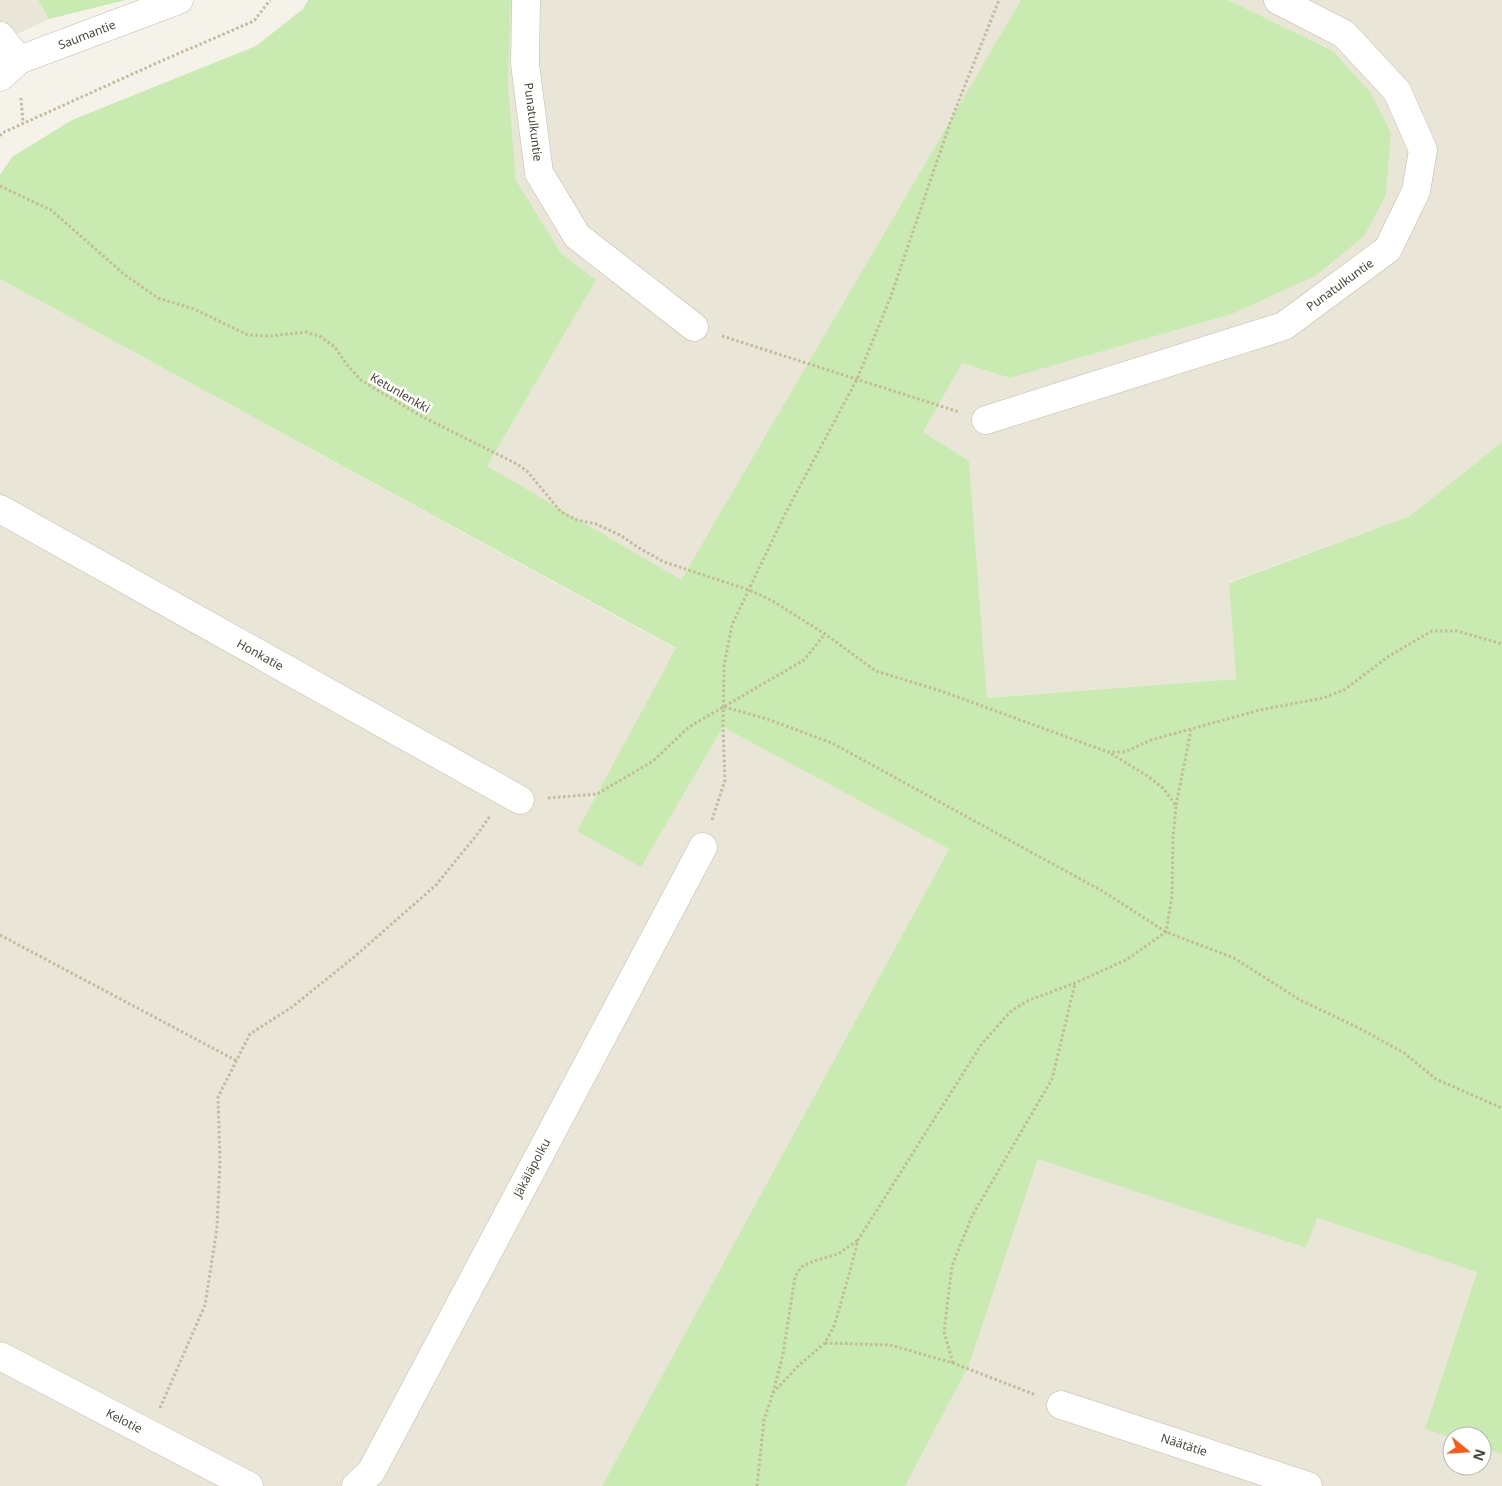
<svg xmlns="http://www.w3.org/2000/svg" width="1502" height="1486" font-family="'Noto Sans',sans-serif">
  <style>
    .residential { fill: #e9e6d7 }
    .green { fill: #c9eab1 }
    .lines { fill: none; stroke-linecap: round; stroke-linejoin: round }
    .minor-casing { stroke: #c1bcab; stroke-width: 29 }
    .path { stroke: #c3bb9c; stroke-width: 3; stroke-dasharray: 2.5 2.5; stroke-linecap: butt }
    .minor { stroke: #fff; stroke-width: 28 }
    .labels { text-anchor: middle; stroke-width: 5; stroke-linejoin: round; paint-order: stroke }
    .street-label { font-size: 12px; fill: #494537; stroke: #fff }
  </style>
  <rect width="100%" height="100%" fill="#f5f3e9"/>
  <g class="residential">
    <path d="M 0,0 L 38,0 L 49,19 L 0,42 Z"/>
    <path d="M 511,0 L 1021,0 L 681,581 L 487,466 L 596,280 L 561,253 L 516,180 L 508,84 Z"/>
    <path d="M 1228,0 L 1502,0 L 1502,442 L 1410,516 L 1229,582 L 1236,679 L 987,698 L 969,461 L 922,432 L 962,363 L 1010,378 L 1232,314 L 1315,276 L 1386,195 L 1391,133 L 1371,93 L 1333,51 Z"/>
    <path d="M 0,279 L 676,649 L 577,831 L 641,866 L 723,727 L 949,849 L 602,1486 L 0,1486 Z"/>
    <path d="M 1038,1159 L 1306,1248 L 1316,1218 L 1478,1272 L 1426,1429 L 1452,1438 L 1452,1466 L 1482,1466 L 1482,1448 L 1502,1454 L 1502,1486 L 905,1486 L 969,1365 Z"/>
  </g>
  <g class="green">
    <path d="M 38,0 L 126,0 L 49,19 Z"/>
    <path d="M 308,0 L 511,0 L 508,84 L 516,180 L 561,253 L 596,280 L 487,466 L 681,580 L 1021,0 L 1228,0 L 1333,51 L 1371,93 L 1391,133 L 1386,195 L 1364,236 L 1315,276 L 1232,314 L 1010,378 L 962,363 L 923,432 L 969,461 L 987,698 L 1236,679 L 1229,583 L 1410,516 L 1502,442 L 1502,1454 L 1482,1448 L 1482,1436 L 1452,1436 L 1452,1438 L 1425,1429 L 1477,1272 L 1317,1218 L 1306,1248 L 1038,1159 L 969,1365 L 905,1486 L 602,1486 L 949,849 L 723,727 L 641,867 L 577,831 L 676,648 L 0,279 L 0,175 L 12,157 L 72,120 L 256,46 L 303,9 Z"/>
  </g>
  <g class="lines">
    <g class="minor-casing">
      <g id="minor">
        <path d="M 526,0 L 525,64 L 539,173 L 577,236 L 694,327"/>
        <path d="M 0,36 L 19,60"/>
        <path d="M 0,77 L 19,60 L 179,0"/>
        <path d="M 986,420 L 1284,326 L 1388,249 L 1416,191 L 1423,150 L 1397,91 L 1344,34 L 1278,0"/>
        <path d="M 0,509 L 520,800"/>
        <path d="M 0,1356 L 249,1486"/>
        <path d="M 1061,1405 L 1308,1486"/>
        <path d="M 356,1486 L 371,1472 L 703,847"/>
      </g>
    </g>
    <g class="path">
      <path d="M 21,98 L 23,123"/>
      <path d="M 0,136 L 2,133 L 159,62 L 254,21 L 270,0"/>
      <path d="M 0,186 L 51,210 L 125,275 L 158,298 L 194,309 L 248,335 L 270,336 L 306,332 L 321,337 L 335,347 L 347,365 L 362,381 L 421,416 L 517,464 L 527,471 L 561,512 L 577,520 L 596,524 L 620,535 L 639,548 L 664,562 L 749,590 L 771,600 L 825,634 L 876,671 L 941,691 L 1108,752 L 1125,752 L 1151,740 L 1260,710 L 1323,698 L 1344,690 L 1389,656 L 1432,631 L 1457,631 L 1502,644"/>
      <path d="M 722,336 L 959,412"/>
      <path d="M 724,707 L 767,719 L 832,743 L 1104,892 L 1166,932 L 1234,958 L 1300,1000 L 1359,1028 L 1404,1053 L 1436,1079 L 1502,1108"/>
      <path d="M 548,798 L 597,794 L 628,776 L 653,761 L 689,727 L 804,660 L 825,634"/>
      <path d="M 1176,805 L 1191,730"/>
      <path d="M 712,820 L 725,780 L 723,727 L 724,666 L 732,625 L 784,516 L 857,379 L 891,296 L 950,123 L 999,0"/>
      <path d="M 0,935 L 237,1061"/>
      <path d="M 825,1343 L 890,1345 L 953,1363 L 1036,1395"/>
      <path d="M 953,1363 L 944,1332 L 952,1266 L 972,1216 L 1052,1079 L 1075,984"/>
      <path d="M 773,1393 L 799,1365 L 825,1343 L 834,1326 L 849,1275 L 858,1240 L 981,1045 L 1010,1012 L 1027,1001 L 1075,983 L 1126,960 L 1166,932 L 1172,896 L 1173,838 L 1176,806 L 1164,789 L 1149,777 L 1110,753"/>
      <path d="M 160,1408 L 205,1305 L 217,1228 L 220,1160 L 218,1097 L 250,1034 L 292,1007 L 354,957 L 436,885 L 479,832 L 490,816"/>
      <path d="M 757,1486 L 764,1420 L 773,1393 L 783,1354 L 795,1277 L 801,1267 L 814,1261 L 838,1254 L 858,1240"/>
    </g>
    <use href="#minor" class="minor"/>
  </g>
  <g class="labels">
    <g class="street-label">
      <text transform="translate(87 35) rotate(-21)" y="4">Saumantie</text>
      <text transform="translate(533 122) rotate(83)" y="4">Punatulkuntie</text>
      <text transform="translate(1340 285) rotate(-36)" y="4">Punatulkuntie</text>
      <text transform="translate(400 393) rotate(30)" y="4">Ketunlenkki</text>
      <text transform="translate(260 655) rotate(29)" y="4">Honkatie</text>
      <text transform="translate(532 1168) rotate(-62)" y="4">Jäkäläpolku</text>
      <text transform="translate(124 1421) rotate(27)" y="4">Kelotie</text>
      <text transform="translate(1184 1445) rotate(18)" y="4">Näätätie</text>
    </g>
  </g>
  <g transform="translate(1467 1451) rotate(108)"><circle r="24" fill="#ffffff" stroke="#b6b5af"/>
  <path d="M0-4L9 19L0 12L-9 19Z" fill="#ff5817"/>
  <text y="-8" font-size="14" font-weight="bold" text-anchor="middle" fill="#494537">N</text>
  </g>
</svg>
